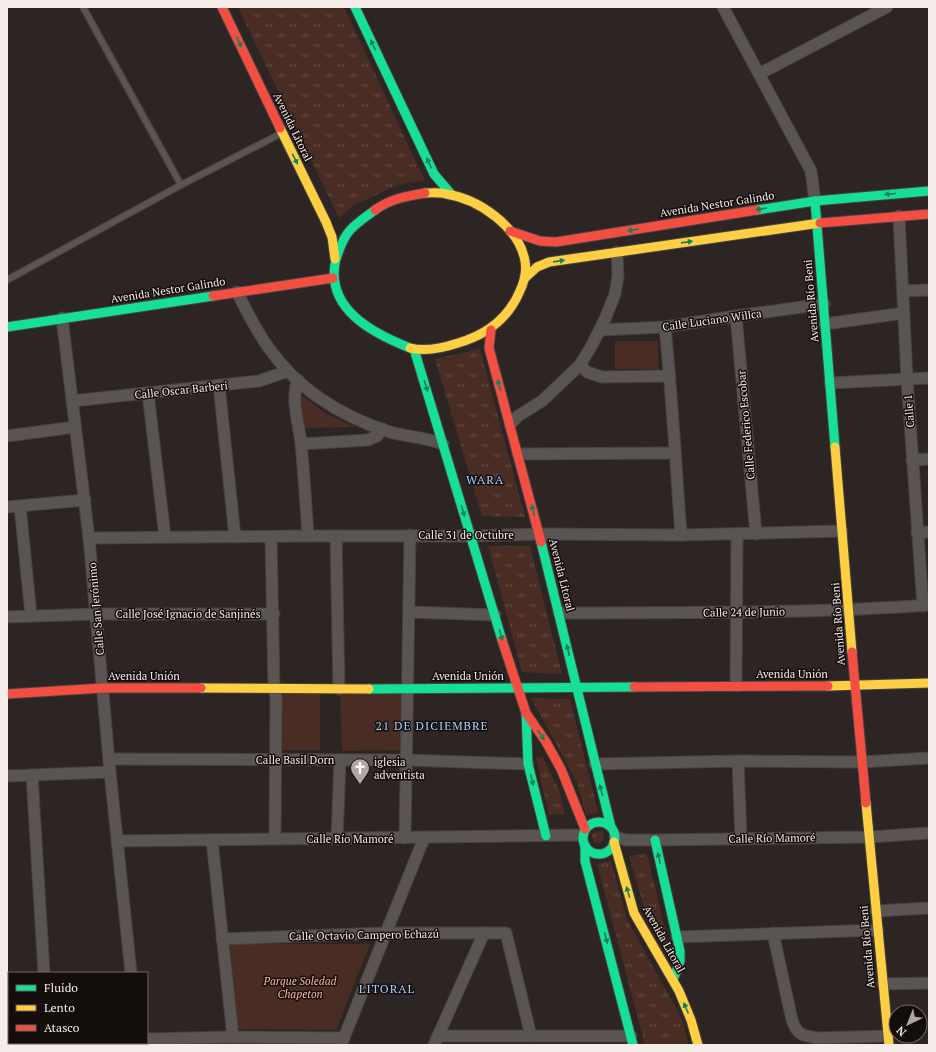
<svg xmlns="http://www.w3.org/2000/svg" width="936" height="1052" font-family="'PT Serif',serif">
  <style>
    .grass { fill: url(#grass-tufts) }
    .green { fill: #492d25 }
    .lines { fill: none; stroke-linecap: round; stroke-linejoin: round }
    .lane-casing { stroke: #494241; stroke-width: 8 }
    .street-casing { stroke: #494241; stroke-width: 13 }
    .fast-casing { stroke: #494241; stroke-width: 11 }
    .slow-casing { stroke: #494241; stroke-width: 11 }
    .jam-casing { stroke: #494241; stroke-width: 11 }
    .lane { stroke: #5a5453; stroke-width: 5.5 }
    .street { stroke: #5a5453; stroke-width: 11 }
    .fast { stroke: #16e098; stroke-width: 9 }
    .slow { stroke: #ffcf43; stroke-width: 9 }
    .jam { stroke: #f24e42; stroke-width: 9 }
    .oneway { fill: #158159 }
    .labels { text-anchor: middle; stroke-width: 3; stroke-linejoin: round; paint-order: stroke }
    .street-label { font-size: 11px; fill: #f6ece9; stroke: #130d0c }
    .poi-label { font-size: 11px; fill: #f6ece9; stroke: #130d0c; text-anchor: start }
    .park-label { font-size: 11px; font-style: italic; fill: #fdb7a3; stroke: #130d0c }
    .neighbourhood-label { font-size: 12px; letter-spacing: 1px; fill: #abccff; stroke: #130d0c }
  </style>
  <defs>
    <pattern id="grass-tufts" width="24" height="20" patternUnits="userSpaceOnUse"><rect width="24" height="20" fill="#492d25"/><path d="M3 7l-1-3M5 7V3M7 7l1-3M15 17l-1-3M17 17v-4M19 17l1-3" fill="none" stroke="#644c45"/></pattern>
  </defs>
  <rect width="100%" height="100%" fill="#2c2523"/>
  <g class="grass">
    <path d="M 238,7 L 344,7 L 425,181 L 400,184 L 354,205 L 339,218 Z"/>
    <path d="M 480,349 L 525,517 L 482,516 L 435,359 Z"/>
    <path d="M 488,546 L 530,546 L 562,674 L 522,672 Z"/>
    <path d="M 531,698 L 570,699 L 598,812 L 586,815 L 577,782 Z"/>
    <path d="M 543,757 L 559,790 L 565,814 L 549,815 L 536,758 Z"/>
    <circle cx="598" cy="837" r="6"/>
    <path d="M 647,854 L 669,946 L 665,948 L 646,914 L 629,856 Z"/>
    <path d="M 611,861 L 627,920 L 682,1019 L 689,1045 L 645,1045 L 597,864 Z"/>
  </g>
  <g class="green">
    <rect x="615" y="341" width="43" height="28"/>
    <path d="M 297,392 L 325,413 L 355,427 L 304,428 Z"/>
    <path d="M 403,690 L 404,750 L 342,751 L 340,691 Z"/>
    <rect x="280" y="693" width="40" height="57"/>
    <path d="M 230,944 L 370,944 L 336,1030 L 238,1029 Z"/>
  </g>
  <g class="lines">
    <g class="lane-casing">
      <g id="lane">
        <path d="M 83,7 L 181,185"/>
        <path d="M 7,280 L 181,185 L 280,134"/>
      </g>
    </g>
    <g class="street-casing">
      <g id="street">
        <path d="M 723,7 L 811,171 L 815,201"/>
        <path d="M 759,74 L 887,7"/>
        <path d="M 899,216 L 907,379 L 923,606"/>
        <path d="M 903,291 L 929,290"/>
        <path d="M 237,292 C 246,310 256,330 268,347 C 298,390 340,416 390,432 C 407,437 426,437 443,444"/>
        <path d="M 736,316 L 756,534"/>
        <path d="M 62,318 L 89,538 L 110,772 L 131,973"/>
        <path d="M 825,324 L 904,313"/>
        <path d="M 665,327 C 672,397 676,466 681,535"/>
        <path d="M 600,330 L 665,327 L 736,316 L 824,304"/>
        <path d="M 580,365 L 587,372 L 602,377 L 670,376"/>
        <path d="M 298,380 C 290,400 299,423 301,444 C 304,474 306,505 308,536"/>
        <path d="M 830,383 L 929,378"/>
        <path d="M 219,385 L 235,537"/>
        <path d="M 148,393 L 165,537"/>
        <path d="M 72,401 L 259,381 L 288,371"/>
        <path d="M 510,425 L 518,416 L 542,401 L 580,365 L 592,345 L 605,319 L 615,294 L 618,276 L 617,252"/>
        <path d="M 7,436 L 75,427"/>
        <path d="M 301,444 L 368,440 L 377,436 L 383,429"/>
        <path d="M 518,454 L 675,453"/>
        <path d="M 912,460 L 929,459"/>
        <path d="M 20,506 L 31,616"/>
        <path d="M 7,507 L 85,500"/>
        <path d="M 917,533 L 929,532"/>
        <path d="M 336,536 L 339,689"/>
        <path d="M 271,537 L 274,688 L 276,697 L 275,839"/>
        <path d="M 89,538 L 308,536 L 471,536 L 539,534 L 681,535 L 842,531"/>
        <path d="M 409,612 L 495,615"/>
        <path d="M 559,613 C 682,612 806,614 928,605"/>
        <path d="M 7,617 L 95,614 L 274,614"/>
        <path d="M 736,686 L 737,535"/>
        <path d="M 109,759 L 406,760 L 528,764"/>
        <path d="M 738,761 L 741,839"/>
        <path d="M 595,764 L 738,761 L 862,762 L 929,758"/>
        <path d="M 32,775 L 44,973"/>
        <path d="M 7,776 L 110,772"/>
        <path d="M 615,837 L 626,840 L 655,840 L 870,837 L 929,833"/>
        <path d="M 405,838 L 410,535"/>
        <path d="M 337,839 L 340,760"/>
        <path d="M 212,840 L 233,1037"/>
        <path d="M 117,841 L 583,835"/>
        <path d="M 876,911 L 929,908"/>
        <path d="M 773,933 L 792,1020 C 797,1035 803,1036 818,1038 L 888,1036"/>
        <path d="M 677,937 L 878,930"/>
        <path d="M 222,939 L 387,933 L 506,933 L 531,1036"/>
        <path d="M 883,984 L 929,983"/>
        <path d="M 7,992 L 9,992"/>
        <path d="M 438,1036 L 631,1036"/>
        <path d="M 147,1039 L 233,1037 L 344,1038"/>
        <path d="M 138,1043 L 138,1045"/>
        <path d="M 341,1045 L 424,838"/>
        <path d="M 434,1045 L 484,933"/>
      </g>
    </g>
    <g class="fast-casing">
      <g id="fast">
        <path d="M 355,7 L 434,174 L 451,194"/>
        <path d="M 815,201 L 835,447"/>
        <path d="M 375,210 C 366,217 354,224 347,234 C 342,241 339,250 336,259 C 324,308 372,333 410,348"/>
        <path d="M 757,210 L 815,201 L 929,191"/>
        <path d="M 7,327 L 213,296"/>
        <path d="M 414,349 L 502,640"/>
        <path d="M 541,542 L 611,827"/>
        <path d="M 369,689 L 634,687"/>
        <path d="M 526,713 L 528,764 L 546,836"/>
        <circle cx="599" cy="838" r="16"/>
        <path d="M 655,840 L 680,951 L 680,961 L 673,980"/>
        <path d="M 585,846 L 585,861 L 633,1045"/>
      </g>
    </g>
    <g class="slow-casing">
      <g id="slow">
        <path d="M 280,128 L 326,222 L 332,237 L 335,259"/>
        <path d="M 525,278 L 537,267 L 549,262 L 820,223"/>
        <path d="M 410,348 C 426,352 443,348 458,343 C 486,335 507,320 519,293 C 524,283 527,272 525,261 C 519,227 479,199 446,194 C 439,192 432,193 425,193"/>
        <path d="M 835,447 L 852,652"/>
        <path d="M 828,686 L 929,683"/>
        <path d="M 201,688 L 369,689"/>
        <path d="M 866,803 L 889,1045"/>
        <path d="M 614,842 L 634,913 L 679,991 L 691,1020 L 698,1045"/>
      </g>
    </g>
    <g class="jam-casing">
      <g id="jam">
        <path d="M 222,7 L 280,128"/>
        <path d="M 375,210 C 390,199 407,196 425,193"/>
        <path d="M 820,223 L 929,214"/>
        <path d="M 510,231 L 540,241 L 556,242 L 757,210"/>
        <path d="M 213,296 L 333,278"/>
        <path d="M 491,330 L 489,348 L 541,542"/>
        <path d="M 502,640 L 526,713 L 546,742 L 561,769 L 585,829"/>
        <path d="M 852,652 L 866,803"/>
        <path d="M 634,687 L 828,686"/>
        <path d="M 7,694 L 103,688 L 201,688"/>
      </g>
    </g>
    <use href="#lane" class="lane"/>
    <use href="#street" class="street"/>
    <use href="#fast" class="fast"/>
    <use href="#slow" class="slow"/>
    <use href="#jam" class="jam"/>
  </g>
  <defs><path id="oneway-solid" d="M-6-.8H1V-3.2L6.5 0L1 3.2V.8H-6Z"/></defs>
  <g class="oneway">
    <use href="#oneway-solid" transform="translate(239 42) rotate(64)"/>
    <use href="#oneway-solid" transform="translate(373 45) rotate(-115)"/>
    <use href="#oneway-solid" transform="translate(295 159) rotate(63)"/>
    <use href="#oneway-solid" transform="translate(429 163) rotate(-115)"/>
    <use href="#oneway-solid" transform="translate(890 194) rotate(175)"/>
    <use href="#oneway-solid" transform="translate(761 209) rotate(171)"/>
    <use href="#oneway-solid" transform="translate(633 230) rotate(171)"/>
    <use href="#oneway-solid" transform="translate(687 242) rotate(-8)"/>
    <use href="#oneway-solid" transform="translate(559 261) rotate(-8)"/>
    <use href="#oneway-solid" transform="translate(499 385) rotate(-105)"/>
    <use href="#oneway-solid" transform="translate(426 386) rotate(73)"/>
    <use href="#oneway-solid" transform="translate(533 510) rotate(-104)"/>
    <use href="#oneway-solid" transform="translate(463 511) rotate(73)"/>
    <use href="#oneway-solid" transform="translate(501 635) rotate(73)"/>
    <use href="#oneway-solid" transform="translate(568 650) rotate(-103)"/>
    <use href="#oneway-solid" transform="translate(541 735) rotate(56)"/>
    <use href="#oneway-solid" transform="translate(532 780) rotate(76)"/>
    <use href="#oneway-solid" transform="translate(601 790) rotate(-105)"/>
    <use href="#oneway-solid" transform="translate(659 858) rotate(-103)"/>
    <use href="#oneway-solid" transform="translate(628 892) rotate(-106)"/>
    <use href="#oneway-solid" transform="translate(606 938) rotate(75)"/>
    <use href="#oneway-solid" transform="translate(686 1008) rotate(-113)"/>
  </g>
  <defs>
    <g id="church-pin" transform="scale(1)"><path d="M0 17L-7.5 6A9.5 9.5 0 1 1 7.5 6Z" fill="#afa6a4" stroke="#130d0c"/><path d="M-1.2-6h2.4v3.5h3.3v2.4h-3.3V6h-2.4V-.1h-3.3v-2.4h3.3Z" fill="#fff"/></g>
  </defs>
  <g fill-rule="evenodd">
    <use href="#church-pin" x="360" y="768"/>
  </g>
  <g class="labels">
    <g class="street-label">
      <text transform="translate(293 127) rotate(64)" y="4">Avenida Litoral</text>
      <text transform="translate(717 204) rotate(-9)" y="4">Avenida Nestor Galindo</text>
      <text transform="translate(168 290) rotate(-9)" y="4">Avenida Nestor Galindo</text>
      <text transform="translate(811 301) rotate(-95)" y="4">Avenida Río Beni</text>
      <text transform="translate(712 320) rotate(-8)" y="4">Calle Luciano Willca</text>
      <text transform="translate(181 390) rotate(-6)" y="4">Calle Oscar Barberi</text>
      <text transform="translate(909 411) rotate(-94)" y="4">Calle 1</text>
      <text transform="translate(746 425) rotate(-95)" y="4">Calle Federico Escobar</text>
      <text x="466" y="539">Calle 31 de Octubre</text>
      <text transform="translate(562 575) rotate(76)" y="4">Avenida Litoral</text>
      <text transform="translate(96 609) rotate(-95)" y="4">Calle San Jerónimo</text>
      <text transform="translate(744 612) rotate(-1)" y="4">Calle 24 de Junio</text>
      <text x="188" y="618">Calle José Ignacio de Sanjinés</text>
      <text transform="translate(838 624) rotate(-94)" y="4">Avenida Río Beni</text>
      <text x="792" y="678">Avenida Unión</text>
      <text x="144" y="680">Avenida Unión</text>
      <text x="468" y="680">Avenida Unión</text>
      <text x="295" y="764">Calle Basil Dorn</text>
      <text transform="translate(772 838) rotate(-1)" y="4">Calle Río Mamoré</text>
      <text x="350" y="843">Calle Río Mamoré</text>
      <text transform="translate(364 935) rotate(-1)" y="4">Calle Octavio Campero Echazú</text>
      <text transform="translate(664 939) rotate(61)" y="4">Avenida Litoral</text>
      <text transform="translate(867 947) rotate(-95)" y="4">Avenida Río Beni</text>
    </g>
    <g class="poi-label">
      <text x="374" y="766">iglesia<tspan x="374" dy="13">adventista</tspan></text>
    </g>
    <g class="park-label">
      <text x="300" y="985">Parque Soledad<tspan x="300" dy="13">Chapeton</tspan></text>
    </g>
    <g class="neighbourhood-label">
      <text x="485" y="484">WARA</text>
      <text x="432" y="730">21 DE DICIEMBRE</text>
      <text x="387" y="993">LITORAL</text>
    </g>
  </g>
  <rect width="936" height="1052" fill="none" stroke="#f6ece9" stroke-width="16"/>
  <rect x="8" y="972" width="140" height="72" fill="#130d0c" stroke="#6e6664"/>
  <rect x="16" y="985" width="20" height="6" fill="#16e098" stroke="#6e6664"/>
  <text x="44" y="992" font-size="12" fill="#f6ece9">Fluido</text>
  <rect x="16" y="1005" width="20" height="6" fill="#ffcf43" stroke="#6e6664"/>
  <text x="44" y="1012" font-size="12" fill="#f6ece9">Lento</text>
  <rect x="16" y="1025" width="20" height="6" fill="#f24e42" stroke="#6e6664"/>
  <text x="44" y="1032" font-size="12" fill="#f6ece9">Atasco</text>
  <g transform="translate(908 1024) rotate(223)"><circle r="19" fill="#130d0c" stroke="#6e6664"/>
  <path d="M0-3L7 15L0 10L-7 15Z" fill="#afa6a4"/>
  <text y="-6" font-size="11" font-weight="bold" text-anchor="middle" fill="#f6ece9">N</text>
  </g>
</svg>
